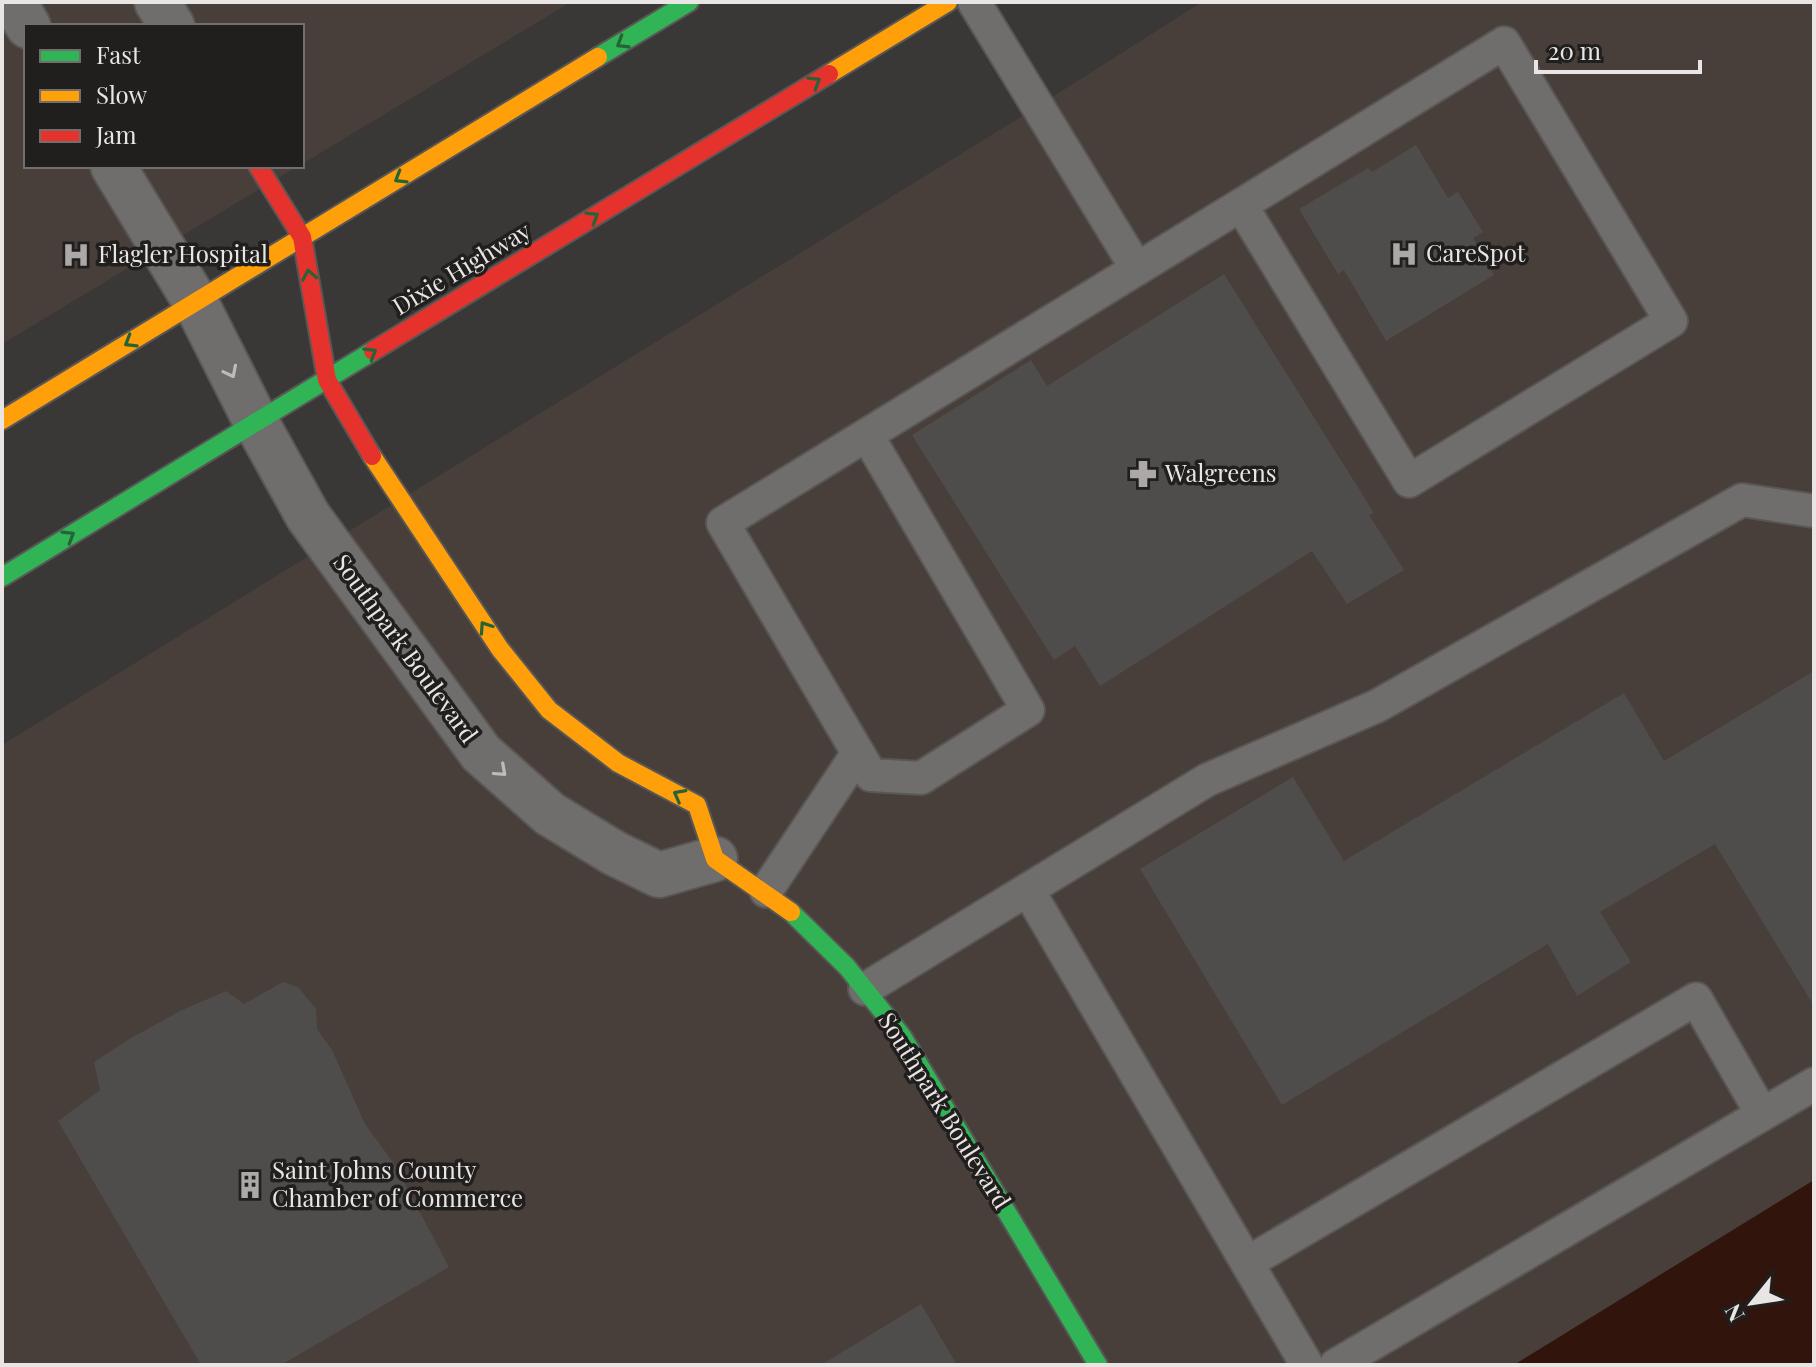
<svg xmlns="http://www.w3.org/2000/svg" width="1816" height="1367" font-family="'Playfair Display',serif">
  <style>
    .built { fill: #483e3a }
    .water { fill: #31140b }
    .building { fill: #4f4d4c }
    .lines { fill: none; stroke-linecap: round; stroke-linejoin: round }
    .lane-casing { stroke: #595756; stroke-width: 36 }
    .street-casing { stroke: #595756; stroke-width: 48 }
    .fast-casing { stroke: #595756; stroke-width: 22 }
    .slow-casing { stroke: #595756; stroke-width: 22 }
    .jam-casing { stroke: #595756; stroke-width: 22 }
    .lane { stroke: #706e6c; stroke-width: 32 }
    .street { stroke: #706e6c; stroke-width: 44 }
    .fast { stroke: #30b455; stroke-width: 18 }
    .slow { stroke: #ff9f0a; stroke-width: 18 }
    .jam { stroke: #e5322d; stroke-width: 18 }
    .oneway { stroke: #286237 }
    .oneway2 { stroke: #bebbba }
    .labels { text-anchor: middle; stroke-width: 7; stroke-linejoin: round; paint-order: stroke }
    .poi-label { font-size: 24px; fill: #e8e5e4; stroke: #211f1e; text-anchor: start }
    .street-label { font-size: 24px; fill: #e8e5e4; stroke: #211f1e }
  </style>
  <rect width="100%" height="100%" fill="#3a3836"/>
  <g class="built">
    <path d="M 2,2 L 571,2 L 302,164 L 302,26 L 26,26 L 26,166 L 298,166 L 2,344 Z"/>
    <path d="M 1202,2 L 1814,2 L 1814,1180 L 1514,1365 L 2,1365 L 2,745 L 1016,120 Z"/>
  </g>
  <path class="water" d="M 1814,1180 L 1814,1365 L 1514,1365 Z"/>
  <g class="building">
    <path d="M 1416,145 L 1448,198 L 1458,192 L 1483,232 L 1473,238 L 1494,275 L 1386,341 L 1344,270 L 1338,274 L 1299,209 L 1368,168 L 1372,172 Z"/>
    <path d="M 1224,274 L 1374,513 L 1369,515 L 1404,570 L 1347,604 L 1312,551 L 1100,686 L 1075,646 L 1054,660 L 912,435 L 1031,360 L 1047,386 Z"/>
    <path d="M 1814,671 L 1814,1006 L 1715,844 L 1600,912 L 1631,962 L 1577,996 L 1548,944 L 1282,1105 L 1140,869 L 1293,777 L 1344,861 L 1624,693 L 1664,761 Z"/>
    <path d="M 283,982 L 298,987 L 316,1009 L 317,1029 L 332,1050 L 365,1124 L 395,1165 L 449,1267 L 281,1365 L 201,1365 L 58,1121 L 100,1090 L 94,1062 L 131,1038 L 180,1011 L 226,991 L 244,1004 Z"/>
    <path d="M 921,1304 L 957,1365 L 821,1365 Z"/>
  </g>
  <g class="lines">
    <g class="lane-casing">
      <g id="lane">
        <path d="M 974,2 L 1137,269"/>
        <path d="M 858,753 L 871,775 L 921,778 L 1028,710 L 867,435"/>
        <path d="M 1028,890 L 1307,1365"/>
        <path d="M 766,891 L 858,753 L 723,523 L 1241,205 L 1409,481 L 1671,321 L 1504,43 L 1241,205"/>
        <path d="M 865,989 L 1207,780 L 1377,706 L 1742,500 L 1814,511"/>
        <path d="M 1247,1263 L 1696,999 L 1762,1114"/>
        <path d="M 1336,1365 L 1814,1084"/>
      </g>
    </g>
    <g class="street-casing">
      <g id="street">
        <path d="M 14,2 L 28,26"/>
        <path d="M 157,2 L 172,26"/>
        <path d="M 113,166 L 196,303 L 256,422 L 308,516 L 481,753 L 550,814 L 614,853 L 659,875 L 715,859"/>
      </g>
    </g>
    <g class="fast-casing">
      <g id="fast">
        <path d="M 598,57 L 689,2"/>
        <path d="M 2,577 L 373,351"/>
        <path d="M 791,912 L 847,967 L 902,1036 L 1098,1365"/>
      </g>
    </g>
    <g class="slow-casing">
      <g id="slow">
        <path d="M 829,74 L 948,2"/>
        <path d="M 2,420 L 598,57"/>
        <path d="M 372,456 L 500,649 L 549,710 L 618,763 L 697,805 L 715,859 L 791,912"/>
      </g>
    </g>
    <g class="jam-casing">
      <g id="jam">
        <path d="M 258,166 L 302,237 L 327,380 L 372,456"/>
        <path d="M 373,351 L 829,74"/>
      </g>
    </g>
    <use href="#lane" class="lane"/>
    <use href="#street" class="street"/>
    <use href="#fast" class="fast"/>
    <use href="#slow" class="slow"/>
    <use href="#jam" class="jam"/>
  </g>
  <defs><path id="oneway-chevron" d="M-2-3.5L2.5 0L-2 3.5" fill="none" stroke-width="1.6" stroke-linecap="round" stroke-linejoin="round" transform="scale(2)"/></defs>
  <g class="oneway">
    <use href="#oneway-chevron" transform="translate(622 43) rotate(149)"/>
    <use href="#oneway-chevron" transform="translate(815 82) rotate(-31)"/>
    <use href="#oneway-chevron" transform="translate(400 178) rotate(149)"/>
    <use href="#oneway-chevron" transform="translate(593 217) rotate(-31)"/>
    <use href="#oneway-chevron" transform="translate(309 275) rotate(-100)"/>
    <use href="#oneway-chevron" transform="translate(130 342) rotate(149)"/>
    <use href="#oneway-chevron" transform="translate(371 353) rotate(-32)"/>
    <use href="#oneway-chevron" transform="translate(69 536) rotate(-31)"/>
    <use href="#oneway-chevron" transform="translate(485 627) rotate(-124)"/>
    <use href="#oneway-chevron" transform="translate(679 795) rotate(-152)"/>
  </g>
  <g class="oneway2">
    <use href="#oneway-chevron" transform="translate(231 372) rotate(63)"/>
    <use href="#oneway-chevron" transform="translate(501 771) rotate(42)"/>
  </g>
  <defs>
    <g id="hospital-bare" transform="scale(2.16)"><path d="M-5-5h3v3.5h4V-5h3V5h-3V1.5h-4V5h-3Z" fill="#aba8a7" stroke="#211f1e" stroke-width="2.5" paint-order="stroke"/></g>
    <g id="pharmacy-bare" transform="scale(2.16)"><path d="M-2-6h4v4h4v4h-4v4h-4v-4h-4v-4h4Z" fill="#aba8a7" stroke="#211f1e" stroke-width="2.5" paint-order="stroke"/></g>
    <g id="building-bare" transform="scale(2.16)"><path d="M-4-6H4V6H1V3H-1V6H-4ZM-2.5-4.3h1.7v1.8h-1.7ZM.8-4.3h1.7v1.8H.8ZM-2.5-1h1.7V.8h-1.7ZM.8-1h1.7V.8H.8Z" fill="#aba8a7" stroke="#211f1e" stroke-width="2.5" paint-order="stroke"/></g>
  </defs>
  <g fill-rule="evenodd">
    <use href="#hospital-bare" x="1404" y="254"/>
    <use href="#hospital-bare" x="76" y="255"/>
    <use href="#pharmacy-bare" x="1143" y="474"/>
    <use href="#building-bare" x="250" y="1185"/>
  </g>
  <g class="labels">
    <g class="poi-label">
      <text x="1426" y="262">CareSpot</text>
      <text x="98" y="263">Flagler Hospital</text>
      <text x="1165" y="482">Walgreens</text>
      <text x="272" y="1179">Saint Johns County<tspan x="272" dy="28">Chamber of Commerce</tspan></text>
    </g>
    <g class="street-label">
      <text transform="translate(462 269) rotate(-31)" y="8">Dixie Highway</text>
      <text transform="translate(405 649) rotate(54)" y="8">Southpark Boulevard</text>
      <text transform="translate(944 1111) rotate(58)" y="8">Southpark Boulevard</text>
    </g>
  </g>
  <rect width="1816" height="1367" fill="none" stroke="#e8e5e4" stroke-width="8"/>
  <rect x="24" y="24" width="280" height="144" fill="#211f1e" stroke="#716e6d" stroke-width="2"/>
  <rect x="40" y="50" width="40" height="12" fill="#30b455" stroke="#716e6d" stroke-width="2"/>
  <text x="96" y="64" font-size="24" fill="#e8e5e4">Fast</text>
  <rect x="40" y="90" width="40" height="12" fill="#ff9f0a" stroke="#716e6d" stroke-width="2"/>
  <text x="96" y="104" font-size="24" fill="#e8e5e4">Slow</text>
  <rect x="40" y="130" width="40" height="12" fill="#e5322d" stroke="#716e6d" stroke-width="2"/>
  <text x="96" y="144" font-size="24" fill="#e8e5e4">Jam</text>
  <g transform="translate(1752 1303) rotate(240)" stroke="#211f1e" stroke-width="6" paint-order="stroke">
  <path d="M0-6L14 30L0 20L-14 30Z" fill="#e8e5e4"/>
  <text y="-12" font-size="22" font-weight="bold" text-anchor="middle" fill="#e8e5e4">N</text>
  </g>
  <path d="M1536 60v12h164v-12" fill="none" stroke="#e8e5e4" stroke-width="4"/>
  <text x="1548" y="60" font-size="24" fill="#e8e5e4" stroke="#211f1e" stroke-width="6" paint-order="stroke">20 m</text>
</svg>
